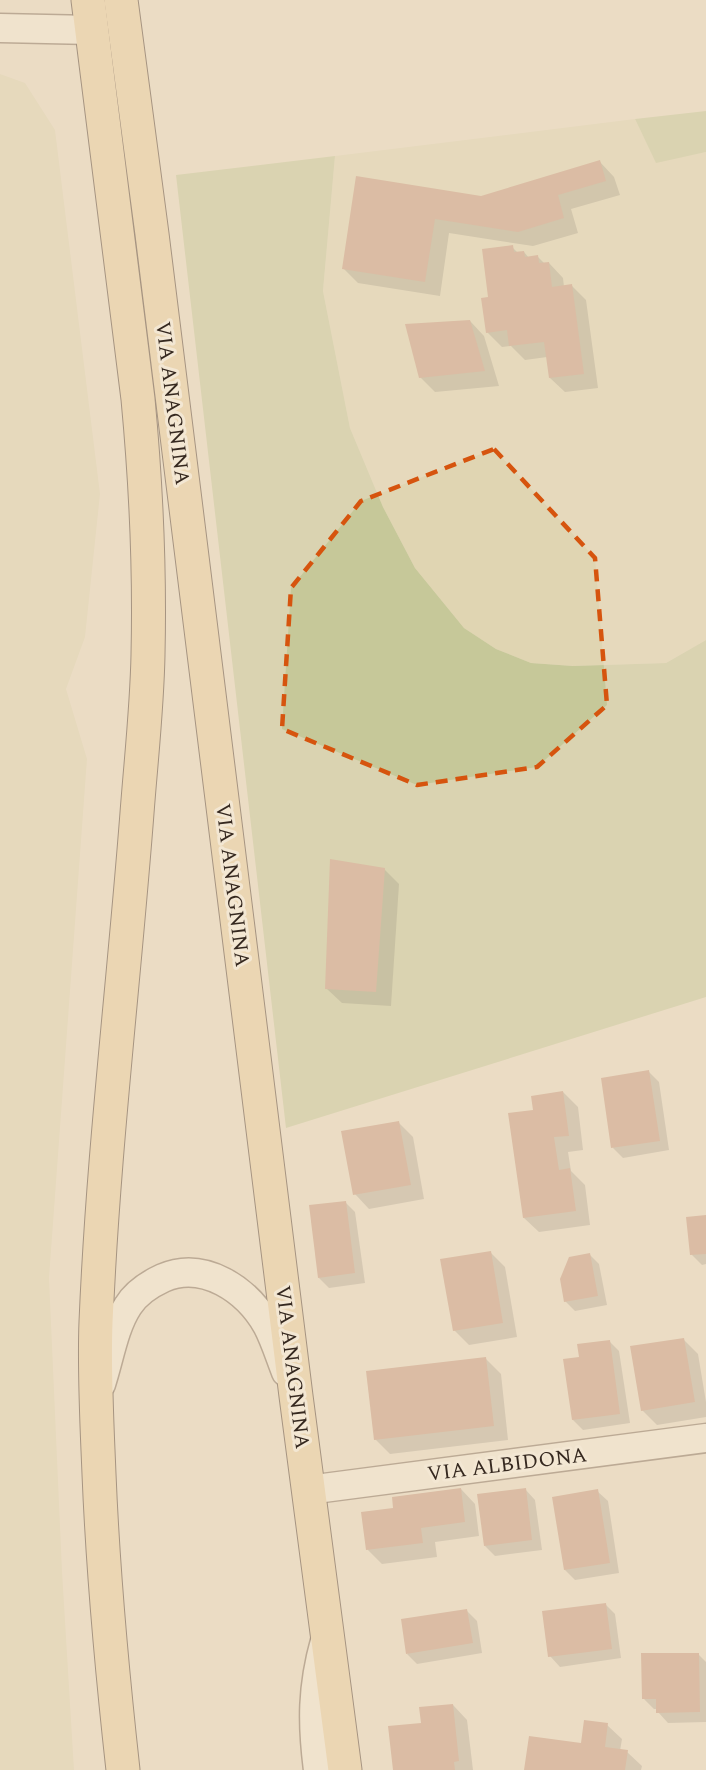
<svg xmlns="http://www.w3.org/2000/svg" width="706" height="1770" font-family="Spectral,serif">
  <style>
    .farmland { fill: #e0d5b2 }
    .green { fill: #c6c899 }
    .shadow { fill: #0003 }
    .building { fill: #c7967c }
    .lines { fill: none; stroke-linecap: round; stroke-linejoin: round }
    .minor-casing { stroke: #846e5c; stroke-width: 31 }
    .major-casing { stroke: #523d30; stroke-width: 35 }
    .minor { stroke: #f6ebd7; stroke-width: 28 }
    .major { stroke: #ecce9e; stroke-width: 33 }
    .marked { fill: none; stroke: #d6540e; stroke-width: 4.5; stroke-dasharray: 12 8; stroke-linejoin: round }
    .labels { text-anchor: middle; stroke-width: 6; stroke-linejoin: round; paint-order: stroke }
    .street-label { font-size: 21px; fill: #35281f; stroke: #f3e7d3 }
  </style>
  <rect width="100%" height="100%" fill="#ebdcc4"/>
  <g class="farmland">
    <path d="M 0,74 L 25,83 L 55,130 L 100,494 L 85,637 L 66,689 L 87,759 L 49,1278 L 62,1571 L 74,1770 L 0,1770 Z"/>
    <path d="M 635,119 L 656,162 L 706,152 L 706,640 L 666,663 L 573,666 L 531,663 L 496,649 L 464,628 L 415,568 L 383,507 L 350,428 L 323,291 L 335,156 Z"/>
  </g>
  <g class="green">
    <path d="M 706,111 L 706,152 L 656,163 L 635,119 Z"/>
    <path d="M 335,156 L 323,291 L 350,428 L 383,507 L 415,568 L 464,628 L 496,649 L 531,663 L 573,666 L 666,663 L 706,640 L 706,997 L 286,1128 L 176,175 Z"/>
  </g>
  <g class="shadow">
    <path d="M 600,162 L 614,177 L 620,195 L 571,209 L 578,233 L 533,246 L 449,233 L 440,296 L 358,283 L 344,269 L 358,178 L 481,197 Z"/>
    <path d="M 512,247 L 518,253 L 524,252 L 529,258 L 538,257 L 545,264 L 549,263 L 563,278 L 564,287 L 572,286 L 586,300 L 598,388 L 565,392 L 550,378 L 547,357 L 525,360 L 511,346 L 502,347 L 487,332 L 490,298 Z"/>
    <path d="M 470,321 L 484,336 L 499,386 L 435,392 L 420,377 Z"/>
    <path d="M 384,869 L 399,884 L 391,1006 L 342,1003 L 327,989 Z"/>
    <path d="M 649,1072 L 659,1082 L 669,1150 L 623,1158 L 613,1148 Z"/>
    <path d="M 563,1092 L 578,1107 L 583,1150 L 568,1152 L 571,1171 L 585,1185 L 590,1225 L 539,1232 L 524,1218 L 535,1111 Z"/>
    <path d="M 398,1122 L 413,1137 L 424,1199 L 369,1209 L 355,1194 Z"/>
    <path d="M 345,1202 L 355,1212 L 365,1283 L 329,1288 L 319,1278 Z"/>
    <path d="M 706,1217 L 706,1264 L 702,1265 L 692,1255 Z"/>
    <path d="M 490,1252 L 505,1267 L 517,1337 L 469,1345 L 454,1330 Z"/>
    <path d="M 589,1254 L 599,1264 L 607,1305 L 575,1311 L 565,1301 Z"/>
    <path d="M 683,1339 L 698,1354 L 706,1402 L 706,1417 L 657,1425 L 642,1410 Z"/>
    <path d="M 609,1341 L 619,1351 L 630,1423 L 583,1430 L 573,1420 L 580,1359 Z"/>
    <path d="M 486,1359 L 501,1374 L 508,1440 L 390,1454 L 375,1439 Z"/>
    <path d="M 461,1489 L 475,1504 L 479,1536 L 435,1542 L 437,1557 L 382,1564 L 367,1549 L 395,1509 Z"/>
    <path d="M 525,1489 L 535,1500 L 542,1550 L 495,1556 L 485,1546 Z"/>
    <path d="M 597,1491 L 608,1501 L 619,1573 L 575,1580 L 565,1570 Z"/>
    <path d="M 605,1604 L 615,1614 L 621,1658 L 560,1667 L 550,1656 Z"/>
    <path d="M 467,1611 L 477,1621 L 482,1653 L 417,1664 L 407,1654 Z"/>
    <path d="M 698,1654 L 706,1662 L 706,1722 L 668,1723 L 658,1712 L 657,1709 L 654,1709 L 644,1699 Z"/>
    <path d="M 453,1705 L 467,1720 L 473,1770 L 394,1770 L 422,1724 Z"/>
    <path d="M 607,1725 L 622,1739 L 620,1751 L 627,1752 L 642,1766 L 641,1770 L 526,1770 L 582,1745 Z"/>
  </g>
  <g class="building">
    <path d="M 600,160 L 606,181 L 558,195 L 564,218 L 518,232 L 435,219 L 425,282 L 342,269 L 356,176 L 481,196 Z"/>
    <path d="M 513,245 L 514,252 L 524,251 L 525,257 L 538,255 L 539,263 L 549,262 L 552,287 L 572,284 L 584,374 L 549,378 L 544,342 L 509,346 L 507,330 L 486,333 L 481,298 L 488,297 L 482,249 Z"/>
    <path d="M 470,320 L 485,371 L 419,378 L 405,324 Z"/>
    <path d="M 330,859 L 385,868 L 376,992 L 325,989 Z"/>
    <path d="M 649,1070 L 660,1141 L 611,1148 L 601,1078 Z"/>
    <path d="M 563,1091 L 569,1136 L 554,1137 L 559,1170 L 570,1168 L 576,1211 L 523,1218 L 508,1113 L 533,1110 L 531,1096 Z"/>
    <path d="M 399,1121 L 411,1185 L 353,1195 L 341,1131 Z"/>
    <path d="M 346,1201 L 355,1273 L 318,1278 L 309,1205 Z"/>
    <path d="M 706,1215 L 706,1254 L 690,1255 L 686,1217 Z"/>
    <path d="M 491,1251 L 503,1323 L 453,1331 L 440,1259 Z"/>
    <path d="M 590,1253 L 598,1296 L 564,1302 L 560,1279 L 569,1257 Z"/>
    <path d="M 684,1338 L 695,1402 L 641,1411 L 630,1346 Z"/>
    <path d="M 610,1340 L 620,1414 L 572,1420 L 563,1359 L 579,1357 L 577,1344 Z"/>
    <path d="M 486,1357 L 494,1426 L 374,1440 L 366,1371 Z"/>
    <path d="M 461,1488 L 465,1522 L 421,1528 L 423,1543 L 366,1550 L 361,1512 L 393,1508 L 392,1497 Z"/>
    <path d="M 526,1488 L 532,1540 L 484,1546 L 477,1494 Z"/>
    <path d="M 598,1489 L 610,1563 L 564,1570 L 552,1497 Z"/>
    <path d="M 606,1603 L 612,1649 L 548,1657 L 542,1611 Z"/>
    <path d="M 467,1609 L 473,1643 L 406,1654 L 401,1619 Z"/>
    <path d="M 641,1653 L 699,1653 L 700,1712 L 656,1713 L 656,1699 L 642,1699 Z"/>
    <path d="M 453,1704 L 459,1761 L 454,1762 L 455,1770 L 393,1770 L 388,1726 L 421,1723 L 419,1707 Z"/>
    <path d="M 584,1720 L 608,1723 L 605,1747 L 628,1750 L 625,1770 L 524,1770 L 529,1736 L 581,1743 Z"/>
  </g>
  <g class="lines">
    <g class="minor-casing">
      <g id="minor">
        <path d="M 0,28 L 92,30"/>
        <path d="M 101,1384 C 109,1360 114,1327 128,1306 C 136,1293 150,1284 163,1278 C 204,1260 247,1290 267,1325 C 275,1340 280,1357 286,1372"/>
        <path d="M 308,1490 L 706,1438"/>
        <path d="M 318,1770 C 312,1723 312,1687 325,1641"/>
      </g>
    </g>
    <g class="major-casing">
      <g id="major">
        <path d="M 88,0 L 138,399 C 146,484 150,570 148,655 C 147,708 141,760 137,813 C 124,983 103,1152 96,1322 C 94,1373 97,1424 99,1474 C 103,1573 112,1671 123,1770"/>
        <path d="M 121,0 L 152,234 L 296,1396 L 345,1770"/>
      </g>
    </g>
    <use href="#minor" class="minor"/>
    <use href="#major" class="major"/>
  </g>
  <path d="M0 0H706V1770H0ZM 494,449 L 595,558 L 607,705 L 537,767 L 417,785 L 282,729 L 291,588 L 361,501 Z" fill="#ebdcc4" fill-opacity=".55" fill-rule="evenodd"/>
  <path class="marked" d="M 494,449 L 595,558 L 607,705 L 537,767 L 417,785 L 282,729 L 291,588 L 361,501 Z"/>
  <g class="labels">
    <g class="street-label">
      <text transform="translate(173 403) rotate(83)" y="7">VIA ANAGNINA</text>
      <text transform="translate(233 885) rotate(83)" y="7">VIA ANAGNINA</text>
      <text transform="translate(293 1367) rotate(83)" y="7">VIA ANAGNINA</text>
      <text transform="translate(507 1464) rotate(-7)" y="7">VIA ALBIDONA</text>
    </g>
  </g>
</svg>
